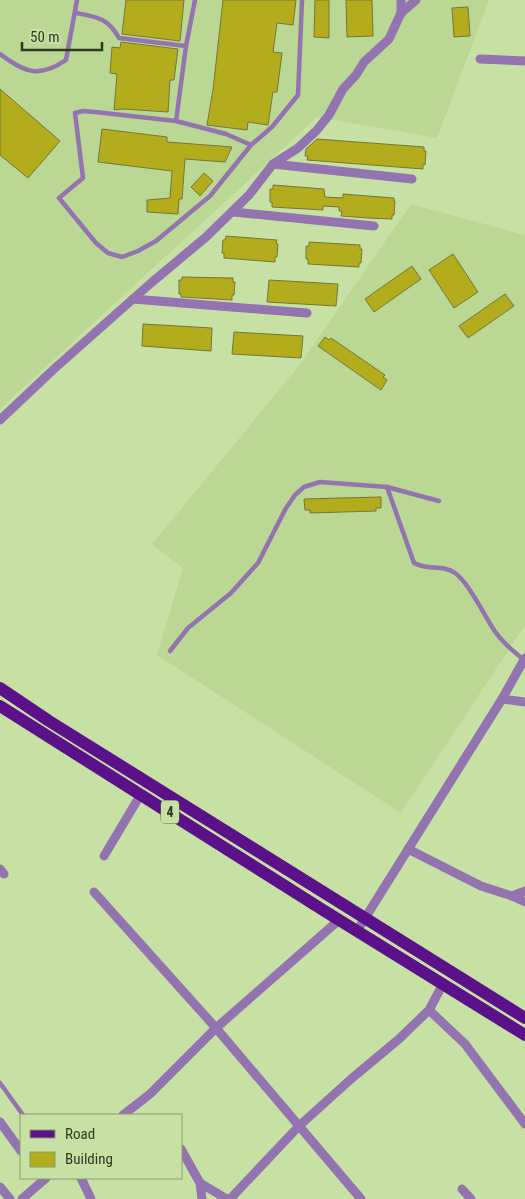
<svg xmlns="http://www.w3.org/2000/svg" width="525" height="1199" font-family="'Roboto Condensed',sans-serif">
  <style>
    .built { fill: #bad793 }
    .building { fill: #b3ad1d; stroke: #787536 }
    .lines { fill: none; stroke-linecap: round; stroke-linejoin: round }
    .lane { stroke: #9374b0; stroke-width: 4.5 }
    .street { stroke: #9374b0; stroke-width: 9 }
    .primary { stroke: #5b1189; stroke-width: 12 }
    .labels { text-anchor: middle; stroke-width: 5; stroke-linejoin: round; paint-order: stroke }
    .shield { fill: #c7e1a5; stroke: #5d6b49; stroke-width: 1 }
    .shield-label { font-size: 14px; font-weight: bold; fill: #2f3921 }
  </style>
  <rect width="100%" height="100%" fill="#c7e1a5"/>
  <g class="built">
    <path d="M 0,0 L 489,0 L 437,138 L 317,117 L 0,409 Z"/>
    <path d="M 411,204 L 525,235 L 525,625 L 401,813 L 157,655 L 183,568 L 152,544 L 298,367 Z"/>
  </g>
  <g class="building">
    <path d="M 126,0 L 184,0 L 180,41 L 122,34 Z"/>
    <path d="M 223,0 L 296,0 L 293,25 L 277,23 L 273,52 L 282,53 L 277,92 L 273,92 L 268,125 L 248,122 L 247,130 L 207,125 L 213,90 Z"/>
    <path d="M 315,0 L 329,0 L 329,38 L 314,37 Z"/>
    <path d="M 346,0 L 372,0 L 373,36 L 347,37 Z"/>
    <path d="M 468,7 L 470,36 L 454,37 L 452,8 Z"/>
    <path d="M 121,42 L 178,49 L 174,80 L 170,80 L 168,112 L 123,109 L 114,110 L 117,74 L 110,73 L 112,47 L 120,48 Z"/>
    <path d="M 0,89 L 60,141 L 28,178 L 0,155 Z"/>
    <path d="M 102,129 L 167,137 L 167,142 L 232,147 L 225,162 L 185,159 L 182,199 L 179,199 L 178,214 L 147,212 L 147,200 L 170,198 L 172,171 L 98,162 Z"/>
    <path d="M 317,139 L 424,147 L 424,151 L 426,151 L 425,165 L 423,164 L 423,169 L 307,160 L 308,156 L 305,156 L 306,149 Z"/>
    <path d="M 204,173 L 213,181 L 200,196 L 191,187 Z"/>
    <path d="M 273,185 L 324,189 L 325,197 L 343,198 L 343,194 L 394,198 L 394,201 L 395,201 L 394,215 L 392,215 L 392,219 L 368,218 L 341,216 L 342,211 L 339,211 L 339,207 L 323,206 L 323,210 L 272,207 L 272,202 L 270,202 L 270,189 L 273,189 Z"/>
    <path d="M 226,236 L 277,240 L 276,243 L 278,244 L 277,257 L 275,257 L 275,262 L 224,258 L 224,253 L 222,253 L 223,240 L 225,240 Z"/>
    <path d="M 309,242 L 360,245 L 360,249 L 362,249 L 361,263 L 359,263 L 359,267 L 308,264 L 308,259 L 306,259 L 306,246 L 309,246 Z"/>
    <path d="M 453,254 L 478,292 L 454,308 L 429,270 Z"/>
    <path d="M 412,266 L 421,279 L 374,312 L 365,299 Z"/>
    <path d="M 182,277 L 233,278 L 233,282 L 235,282 L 234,295 L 232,295 L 232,300 L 181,297 L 181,294 L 179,294 L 179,280 L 182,280 Z"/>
    <path d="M 269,280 L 338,284 L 336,306 L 267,302 Z"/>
    <path d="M 505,294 L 514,306 L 468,338 L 459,326 Z"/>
    <path d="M 143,324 L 212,328 L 211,351 L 142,346 Z"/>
    <path d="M 234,332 L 303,336 L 301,358 L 232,354 Z"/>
    <path d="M 325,337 L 329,340 L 331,338 L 385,375 L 383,377 L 387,380 L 381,390 L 318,346 Z"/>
    <path d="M 381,497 L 381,508 L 376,508 L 376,511 L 310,513 L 310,510 L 305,510 L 304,499 Z"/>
  </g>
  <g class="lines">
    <g class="lane">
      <path d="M 76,13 C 97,17 108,18 119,38 L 186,46"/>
      <path d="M 0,54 C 25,72 38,79 66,60 L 77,0"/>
      <path d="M 176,121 L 186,46 L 195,0"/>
      <path d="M 251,145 L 226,134 L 176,121 L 95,112 L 83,111 L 75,113 L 83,178 L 59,198 L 96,243 L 108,253 L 122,257 L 138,251 L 156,241 L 210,196 L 251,145 L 272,127 L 298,95 L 302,0"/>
      <path d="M 387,487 L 414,563 C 427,571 443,564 455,573 C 469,583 484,615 494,630 C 502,642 513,651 524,660"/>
      <path d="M 170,651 L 188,628 L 231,593 L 258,563 L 286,508 L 295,495 L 304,487 L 320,482 L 387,487 L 439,501"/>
      <path d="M 0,1083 L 23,1115"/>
    </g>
    <g class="street">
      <path d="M 401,13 L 416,0"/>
      <path d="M 480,59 L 525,61"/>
      <path d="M 273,164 L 412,179"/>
      <path d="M 233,212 L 374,226"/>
      <path d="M 133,299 L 307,313"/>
      <path d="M 0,420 L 54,369 L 151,283 L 206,237 L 249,195 L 273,164 L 298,148 L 317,130 L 329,115 L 343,89 L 356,75 L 364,62 L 389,39 L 401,13 L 401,0"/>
      <path d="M 502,699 L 525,702"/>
      <path d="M 408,849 L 481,886 L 512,896 L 525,891"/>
      <path d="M 104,856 L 141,794"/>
      <path d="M 0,869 L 4,874"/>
      <path d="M 94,892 L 216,1028 L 361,1199"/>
      <path d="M 512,896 L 525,902"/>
      <path d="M 357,931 L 502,699 L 525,658"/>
      <path d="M 429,1010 L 465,1044 L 525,1124"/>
      <path d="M 123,1115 L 150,1094 L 216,1028 L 339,920"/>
      <path d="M 0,1122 L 21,1151"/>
      <path d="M 181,1149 L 200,1183 L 202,1199"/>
      <path d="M 81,1178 L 91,1199"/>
      <path d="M 200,1183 L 227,1199"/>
      <path d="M 0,1187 L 10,1199"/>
      <path d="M 462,1189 L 471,1199"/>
      <path d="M 22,1199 L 46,1178"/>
      <path d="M 230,1199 L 299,1126 L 351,1079 L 399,1039 L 429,1010 L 443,984"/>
    </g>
    <g class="primary">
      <path d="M 0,688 L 49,721 L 525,1018"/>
      <path d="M 0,706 L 323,910 L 525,1035"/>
    </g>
  </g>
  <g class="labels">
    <rect class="shield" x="161" y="800.5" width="18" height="23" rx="4"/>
    <g class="shield-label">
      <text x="170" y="817">4</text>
    </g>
  </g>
  <rect x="20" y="1114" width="162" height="65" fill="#c7e1a5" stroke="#8a9e70"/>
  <rect x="30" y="1130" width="25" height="8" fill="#5b1189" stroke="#8a9e70"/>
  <text x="65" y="1139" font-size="15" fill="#2f3921">Road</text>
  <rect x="30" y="1152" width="25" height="15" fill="#b3ad1d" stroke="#8a9e70"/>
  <text x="65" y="1164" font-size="15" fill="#2f3921">Building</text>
  <path d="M22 42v8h80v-8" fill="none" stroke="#2f3921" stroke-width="2.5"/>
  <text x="30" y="42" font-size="15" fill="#2f3921" stroke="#c7e1a5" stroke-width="4" paint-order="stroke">50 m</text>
</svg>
